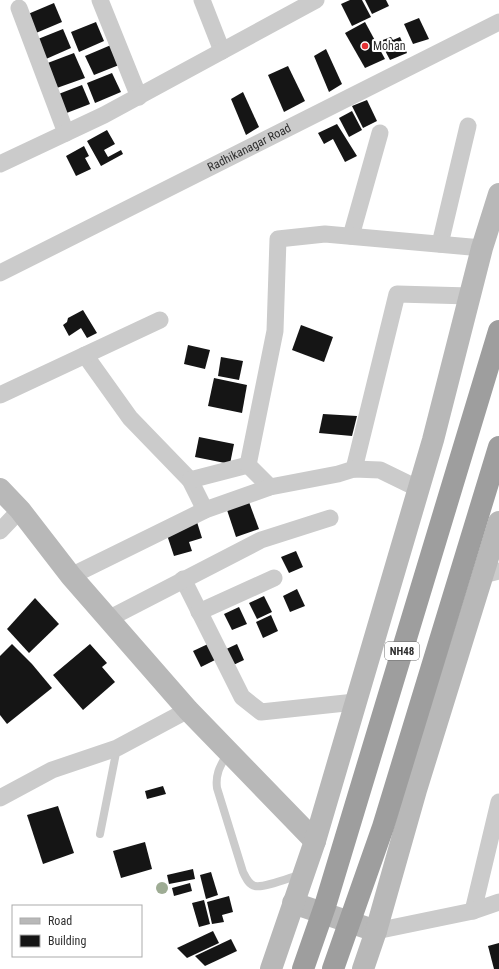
<svg xmlns="http://www.w3.org/2000/svg" width="499" height="969" font-family="'Roboto Condensed',sans-serif">
  <style>
    .building { fill: #151515 }
    .lines { fill: none; stroke-linecap: round; stroke-linejoin: round }
    .service { stroke: #cbcbcb; stroke-width: 8 }
    .minor { stroke: #cbcbcb; stroke-width: 17 }
    .secondary { stroke: #b8b8b8; stroke-width: 22 }
    .trunk { stroke: #9e9e9e; stroke-width: 22 }
    .tree { fill: #9eac94 }
    .poi-dot { fill: #e43134; stroke: #fff; stroke-width: 1.5 }
    .labels { text-anchor: middle; stroke-width: 4; stroke-linejoin: round; paint-order: stroke }
    .shield { fill: #fff; stroke: #6d6d6d; stroke-width: 1 }
    .shield-label { font-size: 11px; font-weight: bold; fill: #2e2e2e }
    .poi-label { font-size: 12px; fill: #2e2e2e; stroke: #fff; text-anchor: start }
    .street-label { font-size: 12px; fill: #2e2e2e; stroke: #fff }
  </style>
  <rect width="100%" height="100%" fill="#fff"/>
  <g class="building">
    <path d="M 350,0 L 362,0 L 371,17 L 352,26 L 341,4 Z"/>
    <path d="M 365,0 L 386,0 L 389,6 L 372,14 Z"/>
    <path d="M 54,3 L 62,22 L 36,33 L 28,14 Z"/>
    <path d="M 419,18 L 429,39 L 413,44 L 404,24 Z"/>
    <path d="M 96,22 L 104,41 L 79,52 L 71,32 Z"/>
    <path d="M 365,22 L 385,59 L 365,68 L 345,33 Z"/>
    <path d="M 63,29 L 71,48 L 46,59 L 38,39 Z"/>
    <path d="M 391,37 L 393,40 L 400,37 L 407,53 L 390,60 L 380,41 Z"/>
    <path d="M 111,45 L 119,65 L 94,75 L 85,56 Z"/>
    <path d="M 326,49 L 342,84 L 329,92 L 314,56 Z"/>
    <path d="M 74,53 L 85,78 L 54,89 L 45,64 Z"/>
    <path d="M 288,66 L 305,101 L 284,112 L 268,75 Z"/>
    <path d="M 112,73 L 121,92 L 95,103 L 87,83 Z"/>
    <path d="M 82,85 L 90,104 L 64,114 L 56,95 Z"/>
    <path d="M 243,92 L 259,127 L 246,135 L 231,99 Z"/>
    <path d="M 367,100 L 377,121 L 363,128 L 352,106 Z"/>
    <path d="M 352,111 L 362,130 L 349,137 L 339,118 Z"/>
    <path d="M 337,124 L 357,156 L 345,162 L 333,139 L 324,144 L 318,133 Z"/>
    <path d="M 107,130 L 115,144 L 104,150 L 108,157 L 121,150 L 123,154 L 101,166 L 87,141 Z"/>
    <path d="M 84,146 L 89,156 L 85,158 L 91,169 L 76,176 L 66,156 Z"/>
    <path d="M 83,310 L 97,333 L 87,338 L 81,328 L 69,336 L 63,325 L 67,322 L 68,318 Z"/>
    <path d="M 301,325 L 333,337 L 324,362 L 292,350 Z"/>
    <path d="M 188,345 L 210,350 L 205,369 L 184,364 Z"/>
    <path d="M 221,357 L 243,361 L 239,380 L 218,376 Z"/>
    <path d="M 214,378 L 247,385 L 242,413 L 208,406 Z"/>
    <path d="M 323,414 L 357,416 L 352,436 L 319,433 Z"/>
    <path d="M 199,437 L 234,444 L 230,464 L 195,457 Z"/>
    <path d="M 249,502 L 259,529 L 236,537 L 227,510 Z"/>
    <path d="M 197,522 L 202,538 L 189,542 L 192,551 L 174,556 L 166,532 Z"/>
    <path d="M 296,551 L 303,567 L 289,573 L 281,557 Z"/>
    <path d="M 297,589 L 305,606 L 290,612 L 283,596 Z"/>
    <path d="M 264,596 L 272,612 L 257,619 L 249,603 Z"/>
    <path d="M 35,598 L 59,624 L 29,653 L 7,629 Z"/>
    <path d="M 239,607 L 247,624 L 232,630 L 224,614 Z"/>
    <path d="M 271,615 L 278,631 L 263,638 L 256,622 Z"/>
    <path d="M 12,644 L 32,664 L 52,688 L 7,724 L 0,715 L 0,656 Z"/>
    <path d="M 90,644 L 107,663 L 102,667 L 115,682 L 83,710 L 53,675 Z"/>
    <path d="M 208,644 L 215,660 L 201,667 L 193,651 Z"/>
    <path d="M 237,644 L 244,660 L 229,667 L 222,651 Z"/>
    <path d="M 163,786 L 166,794 L 147,799 L 145,791 Z"/>
    <path d="M 58,806 L 74,853 L 43,864 L 27,815 Z"/>
    <path d="M 145,842 L 152,869 L 121,878 L 113,851 Z"/>
    <path d="M 193,869 L 195,879 L 169,884 L 167,875 Z"/>
    <path d="M 211,872 L 218,895 L 206,899 L 200,875 Z"/>
    <path d="M 190,883 L 192,891 L 174,896 L 172,888 Z"/>
    <path d="M 229,896 L 233,912 L 222,915 L 224,922 L 212,924 L 207,902 Z"/>
    <path d="M 204,900 L 210,924 L 199,927 L 192,903 Z"/>
    <path d="M 213,931 L 219,943 L 187,958 L 177,948 Z"/>
    <path d="M 231,939 L 237,951 L 205,966 L 195,956 Z"/>
    <path d="M 499,943 L 499,969 L 494,969 L 488,946 Z"/>
  </g>
  <g class="lines">
    <g class="service">
      <path d="M 228,752 C 221,765 215,773 217,788 L 243,872 C 246,878 249,885 255,886 C 265,888 291,877 302,874"/>
      <path d="M 100,834 L 117,748"/>
    </g>
    <g class="minor">
      <path d="M 100,0 L 139,97"/>
      <path d="M 202,0 L 222,51"/>
      <path d="M 19,8 L 66,133"/>
      <path d="M 0,164 L 104,115 L 316,0"/>
      <path d="M 351,236 L 380,133"/>
      <path d="M 440,244 L 468,126"/>
      <path id="s1" d="M 0,273 L 499,22"/>
      <path d="M 85,355 L 130,418 L 190,480 L 205,510"/>
      <path d="M 0,395 L 160,320"/>
      <path d="M 354,469 L 397,294 L 470,296"/>
      <path d="M 190,480 L 248,465"/>
      <path d="M 270,487 L 248,465 L 275,331 L 278,239 L 325,234 L 482,248"/>
      <path d="M 0,531 L 20,510"/>
      <path d="M 483,575 L 499,571"/>
      <path d="M 71,576 L 205,510 L 270,487 L 338,474 L 354,469 L 380,470 L 419,489"/>
      <path d="M 183,579 L 242,697 L 261,712 L 355,702"/>
      <path d="M 199,612 L 274,578"/>
      <path d="M 108,619 L 261,540 L 330,518"/>
      <path d="M 0,798 L 52,770 L 117,748 L 188,710"/>
      <path d="M 473,911 L 499,802"/>
      <path d="M 376,931 L 473,911 L 499,902"/>
    </g>
    <g class="secondary">
      <path d="M 0,489 L 20,510 L 71,576 L 188,710 L 315,841"/>
      <path d="M 293,903 L 376,931"/>
      <path d="M 271,969 L 315,841 L 433,440 L 482,248 L 499,194"/>
      <path d="M 363,969 L 376,931 L 416,790 L 499,522"/>
    </g>
    <g class="trunk">
      <path d="M 303,969 L 325,906 L 499,331"/>
      <path d="M 333,969 L 383,827 L 499,447"/>
    </g>
  </g>
  <circle class="tree" cx="162" cy="888" r="6"/>
  <circle class="poi-dot" cx="365" cy="46" r="4"/>
  <g class="labels">
    <rect class="shield" x="385" y="642" width="34" height="18" rx="3"/>
    <g class="shield-label">
      <text x="402" y="655">NH48</text>
    </g>
    <g class="poi-label">
      <text x="373" y="50">Mohan</text>
    </g>
    <g class="street-label">
      <text dy="4" stroke="none"><textPath href="#s1" startOffset="279">Radhikanagar Road</textPath></text>
    </g>
  </g>
  <rect x="12" y="905" width="130" height="52" fill="#ffffff" stroke="#ababab"/>
  <rect x="20" y="918" width="20" height="6" fill="#b8b8b8" stroke="#ababab"/>
  <text x="48" y="925" font-size="12" fill="#2e2e2e">Road</text>
  <rect x="20" y="935" width="20" height="12" fill="#151515" stroke="#ababab"/>
  <text x="48" y="945" font-size="12" fill="#2e2e2e">Building</text>
</svg>
